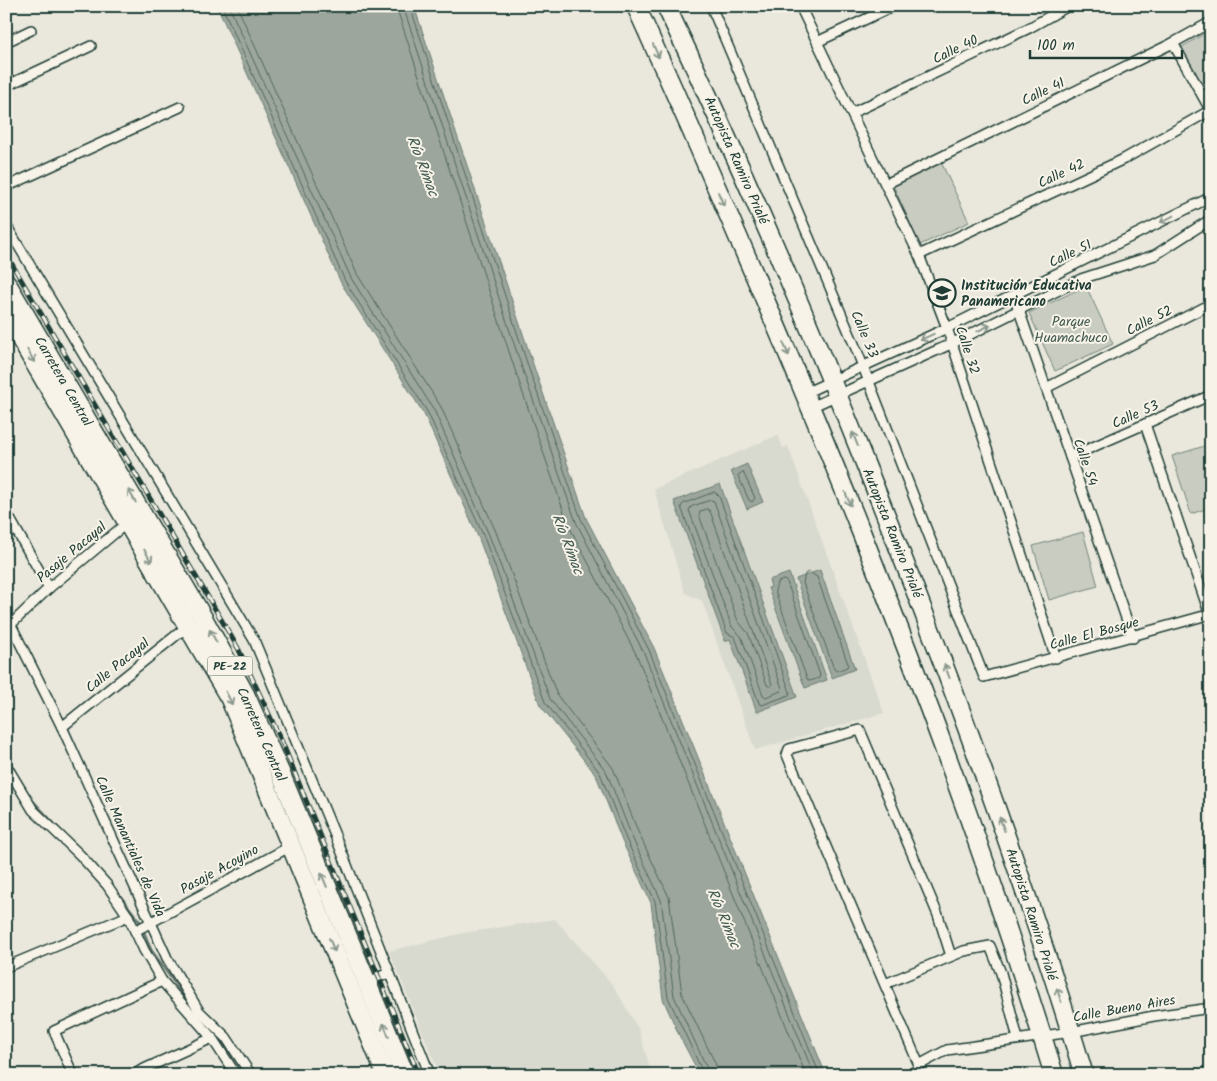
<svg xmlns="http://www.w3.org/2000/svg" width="1217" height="1081" font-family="Kalam,sans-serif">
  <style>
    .built { fill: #d9dacf }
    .green { fill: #c8ccc1; stroke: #74847a }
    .water { fill: #9ca69c; stroke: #6a7c72 }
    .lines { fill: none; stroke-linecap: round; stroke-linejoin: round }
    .shore { stroke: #51675e; stroke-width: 1 }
    .stream { stroke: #6a7c72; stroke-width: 3 }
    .street-casing { stroke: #1f3d34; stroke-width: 12 }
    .highway-casing { stroke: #1f3d34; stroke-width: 21 }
    .street { stroke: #f7f3e8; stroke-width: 9 }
    .highway { stroke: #f7f3e8; stroke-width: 18 }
    .rail-casing { stroke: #1f3d34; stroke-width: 5 }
    .rail { stroke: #f7f3e8; stroke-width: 3; stroke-dasharray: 9; stroke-linecap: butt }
    .oneway { stroke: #8b988e }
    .labels { text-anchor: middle; stroke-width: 4; stroke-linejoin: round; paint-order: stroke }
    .shield { fill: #f7f3e8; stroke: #60746a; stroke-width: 1 }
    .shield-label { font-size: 12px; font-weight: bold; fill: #1f3d34 }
    .street-label { font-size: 14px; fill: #1f3d34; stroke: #f7f3e8 }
    .poi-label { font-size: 14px; font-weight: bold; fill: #1f3d34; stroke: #f7f3e8; text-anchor: start }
    .park-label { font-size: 14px; fill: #415a50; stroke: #f7f3e8 }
    .water-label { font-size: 15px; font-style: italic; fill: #445c53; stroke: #f7f3e8 }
  </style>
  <rect width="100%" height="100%" fill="#eae8dd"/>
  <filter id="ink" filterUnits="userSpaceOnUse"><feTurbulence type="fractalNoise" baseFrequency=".02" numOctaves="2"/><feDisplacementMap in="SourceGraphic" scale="10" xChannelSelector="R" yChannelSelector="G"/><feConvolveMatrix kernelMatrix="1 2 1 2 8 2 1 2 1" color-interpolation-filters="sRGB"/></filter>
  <g filter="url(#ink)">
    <g class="built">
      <path d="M 778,435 L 783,448 L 788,446 L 884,713 L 755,750 L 702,601 L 685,593 L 654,489 Z"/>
      <path d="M 555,919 L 613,985 L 639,1030 L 652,1075 L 440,1075 L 389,951 L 463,933 Z"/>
    </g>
    <g class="green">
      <path d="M 1211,30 L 1211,101 L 1209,102 L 1180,48 Z"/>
      <path d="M 941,162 L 969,222 L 920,245 L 893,185 Z"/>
      <path d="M 1086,286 L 1113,344 L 1055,371 L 1029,313 Z"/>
      <path d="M 1211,444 L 1211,507 L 1191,514 L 1172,456 Z"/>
      <path d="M 1083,532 L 1098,586 L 1049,600 L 1033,546 Z"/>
    </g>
    <g class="water">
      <path d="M 217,6 L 414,6 L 534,367 L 586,518 L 654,648 L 826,1075 L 700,1075 L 680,1037 L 663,999 L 651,903 L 622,841 L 596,775 L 540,705 L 479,539 L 424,414 L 341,283 Z"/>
      <path d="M 747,464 L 763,502 L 747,509 L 731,471 Z"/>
      <path d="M 720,484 L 797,697 L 757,712 L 730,639 L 725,641 L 674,501 Z"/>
      <path d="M 820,570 L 855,669 L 832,678 L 796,579 Z"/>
      <path d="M 789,573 L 827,680 L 805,688 L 768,588 L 771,587 L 769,580 Z"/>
    </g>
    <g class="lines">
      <g class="shore">
        <path d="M 222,6 L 345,281 L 428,413 L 484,537 L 545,702 L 600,773 L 626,839 L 655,901 L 668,997 L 704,1075"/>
        <path d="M 229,6 L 351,278 L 434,410 L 489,535 L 550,699 L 606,771 L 632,837 L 661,900 L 674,996 L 710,1075"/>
        <path d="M 237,6 L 357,274 L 441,407 L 496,532 L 557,695 L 613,768 L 639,834 L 669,897 L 682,994 L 716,1065 L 718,1075"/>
        <path d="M 396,6 L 516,373 L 568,524 L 637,656 L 806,1075"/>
        <path d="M 403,6 L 523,371 L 576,522 L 644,653 L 814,1075"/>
        <path d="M 410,6 L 529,369 L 581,519 L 649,650 L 820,1075"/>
        <path d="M 743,472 L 755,498 L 752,502 L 749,500 L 738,476 Z"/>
        <path d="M 715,492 L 719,496 L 790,692 L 789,695 L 762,705 L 759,703 L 735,637 L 727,633 L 681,507 L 683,504 Z"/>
        <path d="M 711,500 L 714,501 L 782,688 L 781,691 L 766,697 L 763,695 L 741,636 L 732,627 L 689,510 L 691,507 Z"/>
        <path d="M 707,509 L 710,511 L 772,684 L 770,687 L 767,685 L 748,633 L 738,621 L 699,515 L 700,512 Z"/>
        <path d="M 809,572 L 817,577 L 848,664 L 847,667 L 837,671 L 834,669 L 803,583 L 805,574 Z"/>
        <path d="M 784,580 L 787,582 L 820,675 L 819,678 L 810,681 L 807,679 L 775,591 L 777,583 Z"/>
      </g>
      <g class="stream">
        <path d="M 6,757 L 32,800 L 59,829"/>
        <path d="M 116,891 L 140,922 L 151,950 L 187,1000"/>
        <path d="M 216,1033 L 240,1066"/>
      </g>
      <g class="street-casing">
        <g id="street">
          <path d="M 711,6 L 857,351 L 984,677 L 1211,614"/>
          <path d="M 800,6 L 919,255 L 947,328 L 1056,658"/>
          <path d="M 819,41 L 894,6"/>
          <path d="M 6,42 L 31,30"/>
          <path d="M 1173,43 L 1211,111"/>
          <path d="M 6,86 L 91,46"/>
          <path d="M 852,113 L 1029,28 L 1068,6"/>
          <path d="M 886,184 L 1173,43 L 1211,22"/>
          <path d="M 6,187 L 180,107"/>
          <path d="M 6,225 L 254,640 L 339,845 L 430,1075"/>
          <path d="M 919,255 L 1124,159 L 1211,110"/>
          <path d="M 1014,296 L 1133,638"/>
          <path d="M 1046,388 L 1211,304"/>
          <path d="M 805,393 L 947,328 L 1211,197"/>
          <path d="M 811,407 L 951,344 L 1081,279 L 1155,255 L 1211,219"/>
          <path d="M 1145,424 L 1210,615"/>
          <path d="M 1070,457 L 1211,395"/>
          <path d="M 10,519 L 49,588"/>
          <path d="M 6,615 L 62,727 L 167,958 L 199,1011 L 226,1037 L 251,1075"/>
          <path d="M 6,629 L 49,588 L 128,522"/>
          <path d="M 62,727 L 189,625"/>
          <path d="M 6,765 L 33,810 L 80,855 L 107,885 L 128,916 L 144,950 L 162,981 L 212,1038 L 236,1075"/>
          <path d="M 135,931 L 291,846"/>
          <path d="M 6,967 L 128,916"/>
          <path d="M 367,983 L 388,973"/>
          <path d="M 885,984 L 964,951 L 990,946 L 1001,973 L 1018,1039"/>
          <path d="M 919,1065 L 787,755 L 789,749 L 860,730 L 938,915 L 951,956"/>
          <path d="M 73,1075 L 54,1031 L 162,981"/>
          <path d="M 131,1075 L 212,1038"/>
          <path d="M 914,1075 L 919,1065 L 947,1050 L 1071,1032 L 1154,1016 L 1211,1008"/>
        </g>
      </g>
      <g class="highway-casing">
        <g id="highway">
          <path d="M 636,6 C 793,355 942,708 1054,1075"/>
          <path d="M 666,6 C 741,164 810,325 875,488 C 952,681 1024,876 1084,1075"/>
          <path d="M 6,282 L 202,616 L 245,694 L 280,772 L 405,1075"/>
          <path d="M 6,314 L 230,699 L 386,1075"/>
        </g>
      </g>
      <use href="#street" class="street"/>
      <use href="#highway" class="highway"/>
      <g class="rail-casing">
        <path id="rail" d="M 6,254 L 238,648 L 282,742 L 419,1075"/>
      </g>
      <use href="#rail" class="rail"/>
    </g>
    <defs><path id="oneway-shaft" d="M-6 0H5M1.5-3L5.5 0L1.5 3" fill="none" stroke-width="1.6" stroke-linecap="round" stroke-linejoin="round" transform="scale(1.25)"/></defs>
    <g class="oneway">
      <use href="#oneway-shaft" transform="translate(656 51) rotate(66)"/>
      <use href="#oneway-shaft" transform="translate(721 199) rotate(67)"/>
      <use href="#oneway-shaft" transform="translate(1167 219) rotate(153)"/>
      <use href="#oneway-shaft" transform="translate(984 328) rotate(-26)"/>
      <use href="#oneway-shaft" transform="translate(927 337) rotate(155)"/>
      <use href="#oneway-shaft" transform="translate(786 349) rotate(67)"/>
      <use href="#oneway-shaft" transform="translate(31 356) rotate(60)"/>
      <use href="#oneway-shaft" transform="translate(855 439) rotate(-112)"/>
      <use href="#oneway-shaft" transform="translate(132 496) rotate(-120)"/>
      <use href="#oneway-shaft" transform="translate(848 499) rotate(68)"/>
      <use href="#oneway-shaft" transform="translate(148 556) rotate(60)"/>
      <use href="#oneway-shaft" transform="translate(213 636) rotate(-119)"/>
      <use href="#oneway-shaft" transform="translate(947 671) rotate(-110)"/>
      <use href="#oneway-shaft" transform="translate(229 698) rotate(63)"/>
      <use href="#oneway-shaft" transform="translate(1002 824) rotate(-110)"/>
      <use href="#oneway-shaft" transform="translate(324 880) rotate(-112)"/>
      <use href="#oneway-shaft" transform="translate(332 945) rotate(67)"/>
      <use href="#oneway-shaft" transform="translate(1059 995) rotate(-108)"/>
      <use href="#oneway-shaft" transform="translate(386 1030) rotate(-112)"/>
    </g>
  </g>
  <defs>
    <g id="school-ring" transform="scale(1.4375)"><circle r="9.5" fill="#f7f3e8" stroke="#1f3d34" stroke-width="1.5"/><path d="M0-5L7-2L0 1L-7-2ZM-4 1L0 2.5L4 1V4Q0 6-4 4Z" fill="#1f3d34"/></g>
  </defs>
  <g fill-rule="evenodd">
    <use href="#school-ring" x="942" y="293"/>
  </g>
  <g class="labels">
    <rect class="shield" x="207.5" y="656.5" width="45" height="19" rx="4"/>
    <g class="shield-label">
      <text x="230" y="670">PE-22</text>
    </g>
    <g class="street-label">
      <text transform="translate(955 49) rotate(-26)" y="5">Calle 40</text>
      <text transform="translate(1043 91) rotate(-26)" y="5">Calle 41</text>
      <text transform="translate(737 160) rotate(66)" y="5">Autopista Ramiro Prialé</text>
      <text transform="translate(1061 173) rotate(-25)" y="5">Calle 42</text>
      <text transform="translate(1070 253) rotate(-26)" y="5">Calle 51</text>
      <text transform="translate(1149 320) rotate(-27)" y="5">Calle 52</text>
      <text transform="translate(865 334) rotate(67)" y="5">Calle 33</text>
      <text transform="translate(968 350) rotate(72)" y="5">Calle 32</text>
      <text transform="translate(64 381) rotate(60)" y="5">Carretera Central</text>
      <text transform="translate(1135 414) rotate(-24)" y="5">Calle 53</text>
      <text transform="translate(1086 462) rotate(71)" y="5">Calle 54</text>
      <text transform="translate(893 533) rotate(68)" y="5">Autopista Ramiro Prialé</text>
      <text transform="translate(71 552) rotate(-40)" y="5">Pasaje Pacayal</text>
      <text transform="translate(1094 633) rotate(-15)" y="5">Calle El Bosque</text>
      <text transform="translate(117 665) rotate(-39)" y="5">Calle Pacayal</text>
      <text transform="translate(262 734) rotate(66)" y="5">Carretera Central</text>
      <text transform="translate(131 846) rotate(66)" y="5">Calle Manantiales de Vida</text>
      <text transform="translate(219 869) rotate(-29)" y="5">Pasaje Acoyino</text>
      <text transform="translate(1032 914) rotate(72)" y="5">Autopista Ramiro Prialé</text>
      <text transform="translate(1124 1008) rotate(-10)" y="5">Calle Bueno Aires</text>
    </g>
    <g class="poi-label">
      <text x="961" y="290">Institución Educativa<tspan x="961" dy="16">Panamericano</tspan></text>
    </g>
    <g class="park-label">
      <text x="1071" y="326">Parque<tspan x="1071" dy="16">Huamachuco</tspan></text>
    </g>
    <g class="water-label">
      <text transform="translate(423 166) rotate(69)" y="5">Río Rímac</text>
      <text transform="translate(568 544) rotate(69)" y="5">Río Rímac</text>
      <text transform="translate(724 918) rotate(67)" y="5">Río Rímac</text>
    </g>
  </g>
  <rect width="1217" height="1081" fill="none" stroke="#f7f3e8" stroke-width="25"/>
  <rect x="12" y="12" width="1192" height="1056" fill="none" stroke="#1f3d34" stroke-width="2" filter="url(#ink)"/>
  <path d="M1030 50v8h152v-8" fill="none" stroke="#1f3d34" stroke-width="2.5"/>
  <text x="1037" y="50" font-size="15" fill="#1f3d34" stroke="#f7f3e8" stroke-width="4" paint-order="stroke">100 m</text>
</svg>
